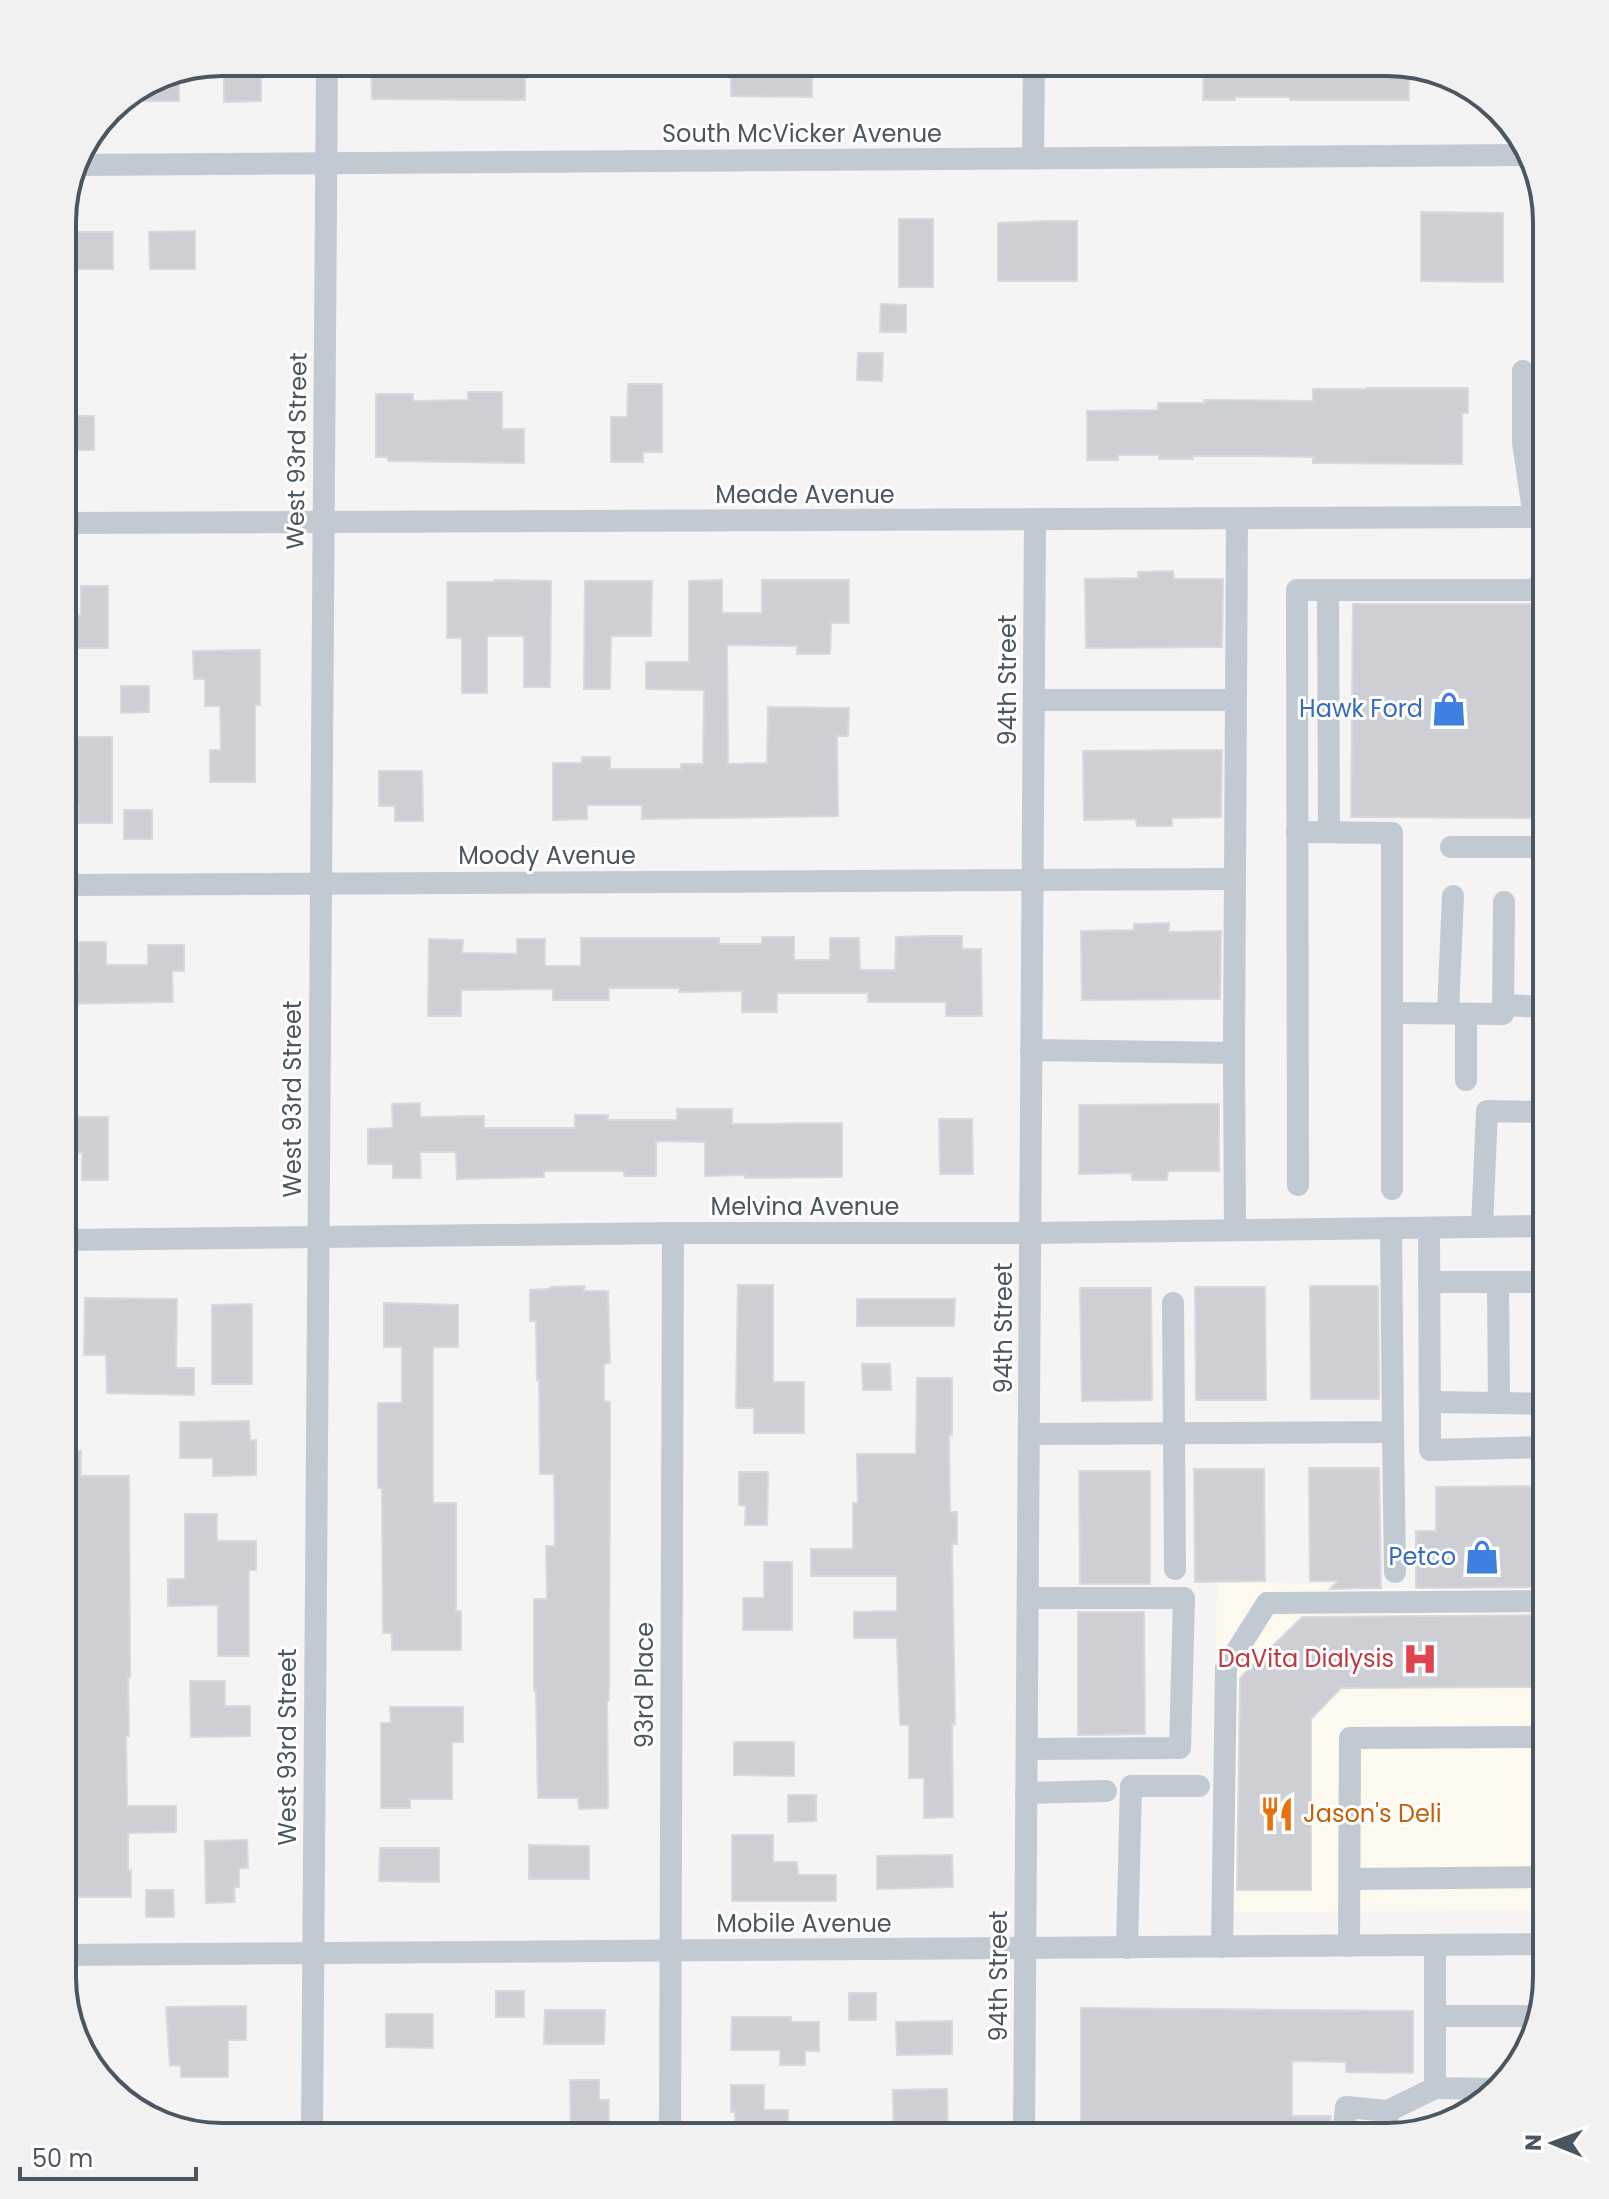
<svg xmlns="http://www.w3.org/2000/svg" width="1609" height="2199" font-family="Poppins,sans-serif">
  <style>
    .commercial { fill: #fdf9ef }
    .building { fill: #cdcfd5; stroke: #d7d9de; stroke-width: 2 }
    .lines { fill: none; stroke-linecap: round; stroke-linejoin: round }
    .minor { stroke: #c1cad2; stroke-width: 22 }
    .labels { text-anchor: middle; stroke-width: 6; stroke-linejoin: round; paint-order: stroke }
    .street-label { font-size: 24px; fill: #4a5661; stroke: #fff }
    .shop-label { font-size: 24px; fill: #366cbe; stroke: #fff; text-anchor: end }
    .health-label { font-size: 24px; fill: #be3a42; stroke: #fff; text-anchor: end }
    .food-label { font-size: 24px; fill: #c56008; stroke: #fff; text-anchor: start }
    .rim { fill: none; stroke: #4a5661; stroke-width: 4 }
  </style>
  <rect width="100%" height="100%" fill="#f5f3f3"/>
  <path class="commercial" d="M 1217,1580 L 1412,1588 L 1547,1587 L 1547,1910 L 1213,1913 Z"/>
  <g class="building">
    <path d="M 224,62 L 261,62 L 261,101 L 224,102 Z"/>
    <path d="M 371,62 L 525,62 L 525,100 L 372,99 Z"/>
    <path d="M 731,62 L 812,62 L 812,97 L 731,96 Z"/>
    <path d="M 1204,62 L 1397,62 L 1409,66 L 1409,100 L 1290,100 L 1290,97 L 1235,97 L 1235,100 L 1203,100 Z"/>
    <path d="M 179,70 L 179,101 L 118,101 L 161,74 Z"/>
    <path d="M 1421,212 L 1503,213 L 1503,282 L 1421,281 Z"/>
    <rect x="899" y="219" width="34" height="68"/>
    <path d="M 1046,221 L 1077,221 L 1077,281 L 998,281 L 998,223 Z"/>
    <path d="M 195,231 L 195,269 L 150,269 L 149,232 Z"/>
    <path d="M 67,232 L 113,232 L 113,269 L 68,269 Z"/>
    <path d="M 881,304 L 906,305 L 906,332 L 880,332 Z"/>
    <path d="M 858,353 L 883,353 L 882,381 L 857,380 Z"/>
    <path d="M 628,384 L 662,384 L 662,452 L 643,452 L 643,462 L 611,462 L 611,417 L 627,417 Z"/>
    <path d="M 1367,388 L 1468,388 L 1468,413 L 1462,413 L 1462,464 L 1313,463 L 1313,457 L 1258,456 L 1193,456 L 1193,459 L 1159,459 L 1159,455 L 1118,455 L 1118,460 L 1087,460 L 1087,411 L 1158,410 L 1158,403 L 1204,403 L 1204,400 L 1313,401 L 1313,389 L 1367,389 Z"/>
    <path d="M 468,392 L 502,392 L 502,429 L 524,429 L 524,463 L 388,461 L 388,457 L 376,457 L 376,394 L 413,394 L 413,401 L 468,400 Z"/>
    <rect x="62" y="416" width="32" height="34"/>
    <path d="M 1173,571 L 1174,579 L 1223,579 L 1222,647 L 1086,648 L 1085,579 L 1138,578 L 1138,572 Z"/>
    <path d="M 495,580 L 551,581 L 550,687 L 524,687 L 524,636 L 487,636 L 487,693 L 462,693 L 462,638 L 447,638 L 447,582 L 495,582 Z"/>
    <path d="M 722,580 L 722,613 L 762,613 L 762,580 L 849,580 L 849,623 L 831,623 L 830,654 L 797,654 L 797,646 L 727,645 L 728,764 L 767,763 L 768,707 L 849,708 L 848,736 L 837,736 L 838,816 L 642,819 L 642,805 L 587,805 L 587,819 L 553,820 L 553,763 L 582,763 L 582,757 L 610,757 L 610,769 L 681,769 L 681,764 L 703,764 L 704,690 L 646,689 L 646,662 L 689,662 L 689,581 Z"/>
    <path d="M 585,581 L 652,581 L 651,636 L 611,636 L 610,689 L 584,689 Z"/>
    <path d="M 81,586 L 108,586 L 108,648 L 62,648 L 62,615 L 81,615 Z"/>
    <path d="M 1543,601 L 1547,601 L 1547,818 L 1351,817 L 1353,604 L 1534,604 Z"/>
    <path d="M 260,650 L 260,705 L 255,705 L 255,782 L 210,782 L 210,750 L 221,750 L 220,706 L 205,706 L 205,679 L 194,679 L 193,651 Z"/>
    <path d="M 121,686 L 149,686 L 149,712 L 121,713 Z"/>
    <path d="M 76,737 L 112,737 L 112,823 L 78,823 L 79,807 L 62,807 L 62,760 L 76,760 Z"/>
    <path d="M 1222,750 L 1221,817 L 1172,818 L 1172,826 L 1137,826 L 1136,819 L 1084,820 L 1083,751 Z"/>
    <path d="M 379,771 L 422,771 L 423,821 L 395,821 L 395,806 L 379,806 Z"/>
    <rect x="124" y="810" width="28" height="29"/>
    <path d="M 1169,923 L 1169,932 L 1221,931 L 1220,999 L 1082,1000 L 1081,931 L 1134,930 L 1134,924 Z"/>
    <path d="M 929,936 L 962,936 L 962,949 L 981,949 L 982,1016 L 946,1016 L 946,1002 L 868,1002 L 868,993 L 777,993 L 777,1012 L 742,1012 L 742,991 L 679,992 L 679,988 L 609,988 L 609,1000 L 553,1000 L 553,989 L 461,990 L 461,1016 L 428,1016 L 429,939 L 463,940 L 462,953 L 517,954 L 517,939 L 545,939 L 545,966 L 581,966 L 581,938 L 719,938 L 719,944 L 762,944 L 762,937 L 794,937 L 794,960 L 830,960 L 830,938 L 859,938 L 860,970 L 895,970 L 896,937 Z"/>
    <path d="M 79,942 L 106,942 L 106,965 L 148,965 L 148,945 L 184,945 L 184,971 L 172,971 L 173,1002 L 62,1004 L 62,971 L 79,971 Z"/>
    <path d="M 420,1103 L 420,1117 L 484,1116 L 484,1128 L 575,1128 L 575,1115 L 608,1115 L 608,1120 L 677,1120 L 677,1109 L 732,1109 L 732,1124 L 842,1123 L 842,1177 L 745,1178 L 745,1175 L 705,1176 L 705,1142 L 656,1141 L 656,1176 L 624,1176 L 624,1171 L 544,1171 L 544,1177 L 457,1179 L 456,1152 L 420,1152 L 421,1178 L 393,1178 L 393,1164 L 368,1164 L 368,1129 L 393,1128 L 392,1104 Z"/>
    <path d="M 1219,1104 L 1219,1171 L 1168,1171 L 1167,1180 L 1132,1180 L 1132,1173 L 1079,1174 L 1079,1105 Z"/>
    <path d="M 62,1117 L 108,1117 L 108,1180 L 82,1180 L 82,1153 L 62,1153 Z"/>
    <path d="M 939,1119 L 972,1119 L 973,1174 L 940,1174 Z"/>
    <path d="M 738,1285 L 773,1285 L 773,1382 L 804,1382 L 804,1433 L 754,1433 L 754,1408 L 736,1408 Z"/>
    <path d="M 585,1286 L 584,1291 L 608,1291 L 610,1363 L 604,1364 L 604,1401 L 610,1402 L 610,1455 L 609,1700 L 607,1700 L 608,1808 L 579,1809 L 578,1798 L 538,1798 L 536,1691 L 534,1691 L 534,1599 L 547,1599 L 546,1546 L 555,1546 L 554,1474 L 540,1474 L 539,1380 L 537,1380 L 536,1321 L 530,1321 L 530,1290 L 550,1289 L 550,1287 Z"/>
    <path d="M 1310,1286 L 1378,1286 L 1379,1399 L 1311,1399 Z"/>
    <path d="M 1195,1287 L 1265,1287 L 1266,1400 L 1196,1400 Z"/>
    <path d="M 1080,1288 L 1151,1288 L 1152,1400 L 1082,1401 Z"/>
    <path d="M 85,1298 L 177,1299 L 176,1368 L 194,1368 L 194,1395 L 107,1393 L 106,1355 L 84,1355 Z"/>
    <path d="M 857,1299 L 955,1299 L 954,1326 L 857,1326 Z"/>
    <path d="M 384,1303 L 458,1305 L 458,1347 L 433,1347 L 433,1503 L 456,1503 L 456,1611 L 461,1611 L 461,1650 L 392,1650 L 392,1633 L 383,1633 L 382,1488 L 378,1488 L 378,1403 L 402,1403 L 402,1347 L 384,1347 Z"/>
    <path d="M 252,1304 L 252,1384 L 212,1384 L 212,1305 Z"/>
    <path d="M 862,1364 L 890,1364 L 891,1390 L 863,1390 Z"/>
    <path d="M 917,1378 L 952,1378 L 952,1435 L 949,1435 L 950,1512 L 957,1512 L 957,1544 L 952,1544 L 955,1724 L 952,1724 L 953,1817 L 924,1818 L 924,1778 L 909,1778 L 909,1725 L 900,1725 L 897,1638 L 854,1638 L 854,1612 L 897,1611 L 897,1576 L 811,1576 L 811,1549 L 853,1549 L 853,1503 L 858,1503 L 857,1454 L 916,1454 Z"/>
    <path d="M 249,1421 L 250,1441 L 256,1440 L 256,1475 L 213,1476 L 213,1458 L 180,1458 L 180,1422 Z"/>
    <path d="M 81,1451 L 81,1476 L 129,1476 L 130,1677 L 128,1677 L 129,1736 L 126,1736 L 127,1806 L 176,1806 L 176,1832 L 128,1833 L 128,1870 L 131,1870 L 131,1897 L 62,1897 L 62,1452 Z"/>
    <path d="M 1309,1468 L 1379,1468 L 1381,1588 L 1330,1589 L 1338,1581 L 1310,1581 Z"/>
    <path d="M 1194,1469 L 1264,1469 L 1265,1581 L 1195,1582 Z"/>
    <path d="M 1079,1471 L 1150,1471 L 1150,1584 L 1080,1584 Z"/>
    <path d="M 739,1472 L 768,1472 L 767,1525 L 745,1525 L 746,1506 L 739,1505 Z"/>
    <path d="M 1547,1486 L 1547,1587 L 1416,1588 L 1416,1531 L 1436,1531 L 1436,1487 Z"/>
    <path d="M 185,1514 L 217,1514 L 217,1541 L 256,1541 L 256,1570 L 249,1570 L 249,1656 L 218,1656 L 218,1605 L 168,1606 L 168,1579 L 185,1579 Z"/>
    <path d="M 764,1562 L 792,1562 L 792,1630 L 743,1630 L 743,1598 L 764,1598 Z"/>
    <path d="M 1078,1612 L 1144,1612 L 1145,1734 L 1078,1735 Z"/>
    <path d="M 1547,1615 L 1547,1687 L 1341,1688 L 1311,1719 L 1311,1890 L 1237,1890 L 1240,1678 L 1302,1617 Z"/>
    <path d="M 190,1681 L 225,1681 L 225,1706 L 250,1706 L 250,1736 L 191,1737 Z"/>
    <path d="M 390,1707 L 463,1707 L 463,1742 L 452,1742 L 452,1799 L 410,1799 L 410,1808 L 381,1808 L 381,1723 L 391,1723 Z"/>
    <path d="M 734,1742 L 794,1742 L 794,1776 L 734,1775 Z"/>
    <path d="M 788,1795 L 816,1795 L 816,1821 L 788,1822 Z"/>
    <path d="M 732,1835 L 773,1835 L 773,1862 L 797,1862 L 798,1875 L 836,1875 L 836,1901 L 732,1901 Z"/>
    <path d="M 247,1840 L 248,1868 L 239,1868 L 239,1887 L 234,1887 L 235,1902 L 206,1903 L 205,1841 Z"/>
    <path d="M 529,1845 L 589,1846 L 589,1879 L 529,1879 Z"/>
    <path d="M 380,1848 L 439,1848 L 439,1882 L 379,1881 Z"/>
    <path d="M 952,1855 L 953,1887 L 877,1889 L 877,1856 Z"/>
    <path d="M 146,1890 L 173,1890 L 174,1917 L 146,1917 Z"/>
    <rect x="496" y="1991" width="28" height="26"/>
    <rect x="849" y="1993" width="27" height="27"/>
    <path d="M 246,2006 L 246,2040 L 228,2040 L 228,2077 L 181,2077 L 181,2066 L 170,2065 L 166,2007 Z"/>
    <path d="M 1081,2008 L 1413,2011 L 1413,2073 L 1346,2072 L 1346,2062 L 1292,2061 L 1292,2116 L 1331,2116 L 1329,2137 L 1081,2137 Z"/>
    <path d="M 545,2010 L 605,2010 L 604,2044 L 544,2044 Z"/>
    <path d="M 386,2014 L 433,2014 L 433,2048 L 386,2047 Z"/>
    <path d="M 732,2017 L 791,2017 L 791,2022 L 819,2022 L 819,2051 L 805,2051 L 805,2065 L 780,2065 L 780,2050 L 731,2050 Z"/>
    <path d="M 952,2021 L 952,2054 L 897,2055 L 896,2022 Z"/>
    <path d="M 570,2080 L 599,2080 L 599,2100 L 609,2100 L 609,2125 L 599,2125 L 599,2137 L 571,2137 Z"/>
    <path d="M 731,2085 L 764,2085 L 764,2110 L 788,2110 L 788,2137 L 735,2137 L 735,2112 L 731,2112 Z"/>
    <path d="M 947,2089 L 948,2137 L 894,2137 L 893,2090 Z"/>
  </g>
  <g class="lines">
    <g class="minor">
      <path d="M 1033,158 L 1034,62"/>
      <path d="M 75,165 L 1529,155"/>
      <path d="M 1523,371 L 1523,443 L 1534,517"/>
      <path d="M 62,523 L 1547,517"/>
      <path d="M 1328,590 L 1329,832"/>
      <path d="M 1034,700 L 1236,700"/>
      <path d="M 1297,832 L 1392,833 L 1392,1189"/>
      <path d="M 1451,847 L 1547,847"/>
      <path d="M 62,885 L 1235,879"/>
      <path d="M 1503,1005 L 1547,1007"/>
      <path d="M 1392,1013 L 1503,1014 L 1504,902"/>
      <path d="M 1448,1013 L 1453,896"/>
      <path d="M 1466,1014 L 1466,1080"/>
      <path d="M 1031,1050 L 1234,1053 L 1235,1230"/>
      <path d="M 1234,1053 L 1237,519"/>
      <path d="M 1298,1185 L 1297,590 L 1534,590 L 1547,576"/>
      <path d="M 1482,1227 L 1487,1111 L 1547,1112"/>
      <path d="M 1429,1228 L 1430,1450 L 1547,1447"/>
      <path d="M 62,1240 L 673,1233 L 1030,1233 L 1547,1226"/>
      <path d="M 1429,1282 L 1547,1282"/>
      <path d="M 1173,1303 L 1175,1569"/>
      <path d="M 1430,1402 L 1499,1403 L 1498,1282"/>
      <path d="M 1499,1403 L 1547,1404"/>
      <path d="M 1393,1432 L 1395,1572"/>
      <path d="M 1029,1434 L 1393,1432 L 1391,1228"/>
      <path d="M 1027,1749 L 1180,1748 L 1184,1598 L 1028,1598"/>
      <path d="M 1026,1793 L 1106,1791"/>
      <path d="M 1350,1879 L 1547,1877"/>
      <path d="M 1435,1945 L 1435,2088 L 1494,2089"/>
      <path d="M 1349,1946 L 1350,1738 L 1547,1737"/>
      <path d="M 1222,1947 L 1226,1668 L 1267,1603 L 1547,1601"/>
      <path d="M 1127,1948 L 1131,1786 L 1199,1786"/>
      <path d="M 62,1955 L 1547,1944"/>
      <path d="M 1436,2016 L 1537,2016"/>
      <path d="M 312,2137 L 327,62"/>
      <path d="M 670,2137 L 673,1233"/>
      <path d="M 1024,2137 L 1035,520"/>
      <path d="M 1343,2137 L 1346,2107 L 1388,2111 L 1435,2088"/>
      <path d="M 1385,2137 L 1388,2111"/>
    </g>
  </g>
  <defs>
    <g id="shop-bare" transform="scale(2.76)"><path d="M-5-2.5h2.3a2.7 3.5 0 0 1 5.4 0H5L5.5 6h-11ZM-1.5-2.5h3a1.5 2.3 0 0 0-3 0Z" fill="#3f7fe0" stroke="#fff" stroke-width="2.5" paint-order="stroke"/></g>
    <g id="hospital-bare" transform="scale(2.76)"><path d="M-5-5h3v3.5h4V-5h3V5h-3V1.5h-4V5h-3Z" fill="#e0444e" stroke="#fff" stroke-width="2.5" paint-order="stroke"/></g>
    <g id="restaurant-bare" transform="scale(2.76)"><path d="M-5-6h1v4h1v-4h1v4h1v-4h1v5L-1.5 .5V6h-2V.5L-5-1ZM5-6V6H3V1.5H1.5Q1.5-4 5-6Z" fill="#e8710a" stroke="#fff" stroke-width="2.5" paint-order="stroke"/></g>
  </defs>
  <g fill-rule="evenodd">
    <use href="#shop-bare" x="1449" y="709"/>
    <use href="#shop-bare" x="1482" y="1557"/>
    <use href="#hospital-bare" x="1420" y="1659"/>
    <use href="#restaurant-bare" x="1277" y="1814"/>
  </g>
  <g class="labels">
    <g class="street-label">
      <text x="802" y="142">South McVicker Avenue</text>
      <text transform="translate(297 451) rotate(-89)" y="8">West 93rd Street</text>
      <text x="805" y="503">Meade Avenue</text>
      <text transform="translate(1008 680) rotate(-90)" y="8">94th Street</text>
      <text x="547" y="864">Moody Avenue</text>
      <text transform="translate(293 1099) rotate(-90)" y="8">West 93rd Street</text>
      <text x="805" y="1215">Melvina Avenue</text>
      <text transform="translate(1004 1328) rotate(-90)" y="8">94th Street</text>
      <text transform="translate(645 1685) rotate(-90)" y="8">93rd Place</text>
      <text transform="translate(288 1747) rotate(-90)" y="8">West 93rd Street</text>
      <text x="804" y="1932">Mobile Avenue</text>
      <text transform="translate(999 1976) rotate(-90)" y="8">94th Street</text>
    </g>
    <g class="shop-label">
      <text x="1423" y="717">Hawk Ford</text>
      <text x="1456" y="1565">Petco</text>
    </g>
    <g class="health-label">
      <text x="1394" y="1667">DaVita Dialysis</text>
    </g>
    <g class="food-label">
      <text x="1303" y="1822">Jason's Deli</text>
    </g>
  </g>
  <path d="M0 0H1609V2199H0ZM222 76H1387A146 146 0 0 1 1533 222V1977A146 146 0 0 1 1387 2123H222A146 146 0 0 1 76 1977V222A146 146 0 0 1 222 76Z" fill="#f1f1f2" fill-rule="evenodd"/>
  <path class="rim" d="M222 76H1387A146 146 0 0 1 1533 222V1977A146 146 0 0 1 1387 2123H222A146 146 0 0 1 76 1977V222A146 146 0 0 1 222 76Z"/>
  <g transform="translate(1553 2143) rotate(271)" stroke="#ffffff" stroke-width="6" paint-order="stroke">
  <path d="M0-6L14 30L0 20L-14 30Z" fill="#4a5661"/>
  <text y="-12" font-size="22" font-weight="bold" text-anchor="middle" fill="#4a5661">N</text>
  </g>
  <path d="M20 2167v12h176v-12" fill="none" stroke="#4a5661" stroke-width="4"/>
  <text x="32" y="2167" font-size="24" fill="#4a5661" stroke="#ffffff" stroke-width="6" paint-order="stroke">50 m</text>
</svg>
